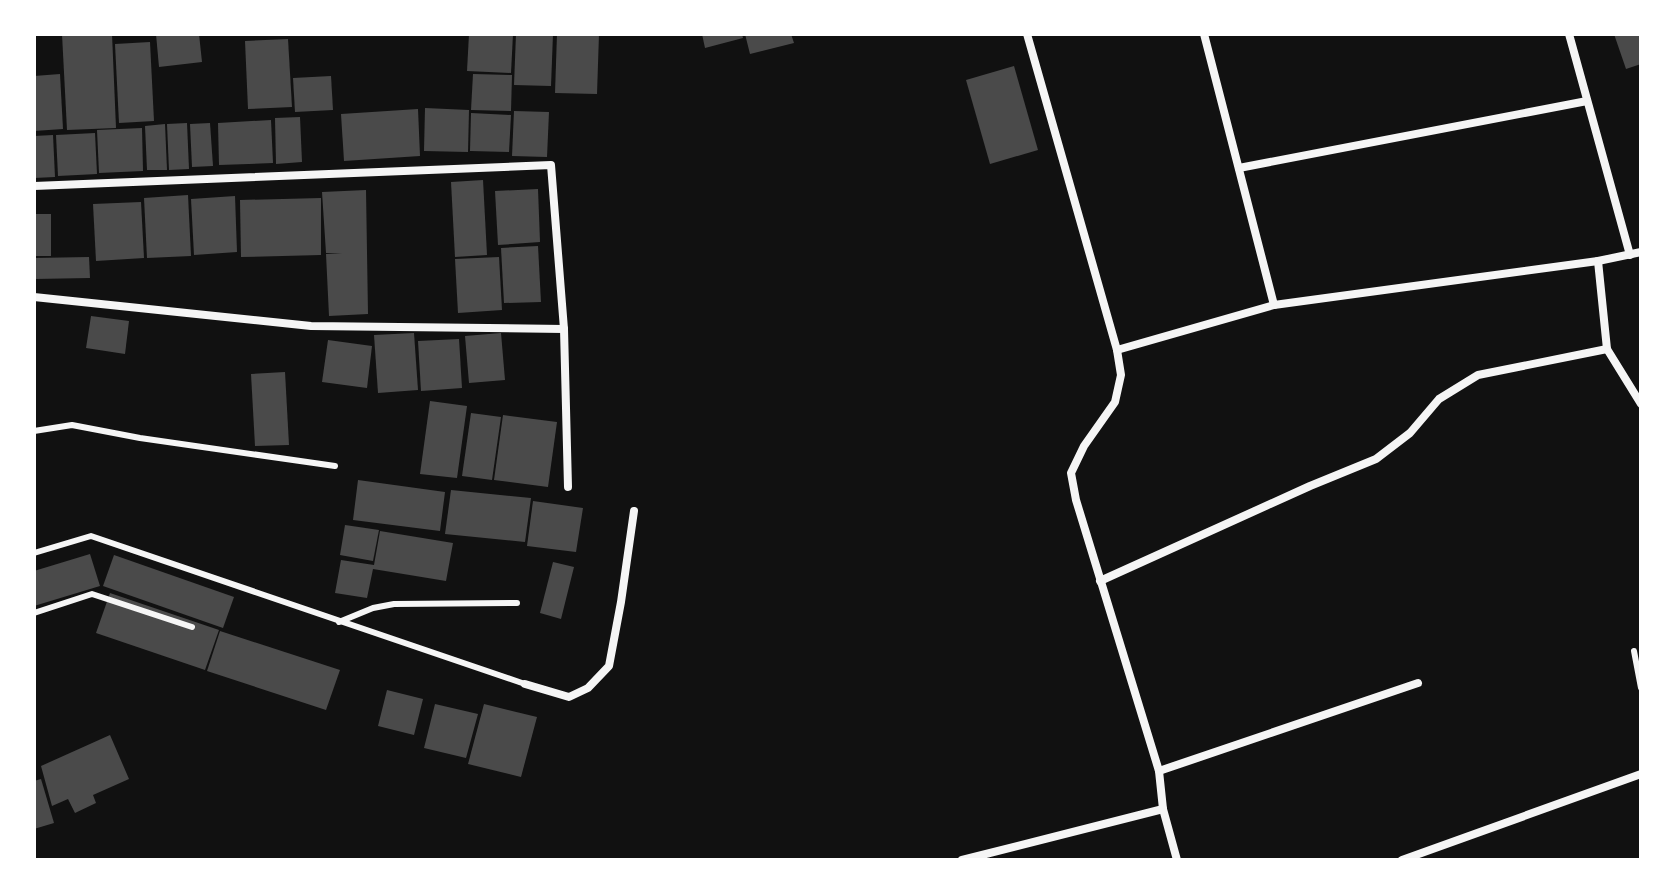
<svg xmlns="http://www.w3.org/2000/svg" width="1675" height="894" font-family="'Exo 2',sans-serif">
  <style>
    .building { fill: #4a4a4a }
    .lines { fill: none; stroke-linecap: round; stroke-linejoin: round }
    .service { stroke: #f5f5f5; stroke-width: 6 }
    .minor { stroke: #f5f5f5; stroke-width: 8 }
  </style>
  <rect width="100%" height="100%" fill="#111"/>
  <g class="building">
    <path d="M 62,34 L 112,34 L 116,128 L 67,130 Z"/>
    <path d="M 156,34 L 199,34 L 202,62 L 159,67 Z"/>
    <path d="M 469,34 L 513,34 L 511,73 L 467,71 Z"/>
    <path d="M 516,34 L 553,34 L 551,86 L 514,85 Z"/>
    <path d="M 557,34 L 599,34 L 597,94 L 555,93 Z"/>
    <path d="M 702,34 L 742,34 L 743,38 L 705,48 Z"/>
    <path d="M 745,34 L 791,34 L 794,43 L 750,54 Z"/>
    <path d="M 1614,34 L 1641,34 L 1641,64 L 1626,69 Z"/>
    <path d="M 288,39 L 292,107 L 248,109 L 245,41 Z"/>
    <path d="M 150,42 L 154,121 L 119,123 L 115,44 Z"/>
    <path d="M 1014,66 L 1038,150 L 990,164 L 966,80 Z"/>
    <path d="M 60,74 L 63,129 L 34,131 L 34,76 Z"/>
    <path d="M 473,74 L 512,75 L 511,111 L 471,110 Z"/>
    <path d="M 331,76 L 333,110 L 295,112 L 293,78 Z"/>
    <path d="M 425,108 L 469,110 L 468,152 L 424,151 Z"/>
    <path d="M 418,109 L 420,156 L 344,161 L 341,114 Z"/>
    <path d="M 514,111 L 549,112 L 547,157 L 512,156 Z"/>
    <path d="M 471,113 L 511,115 L 509,152 L 470,151 Z"/>
    <path d="M 300,117 L 302,162 L 276,164 L 275,118 Z"/>
    <path d="M 271,120 L 273,163 L 219,165 L 218,123 Z"/>
    <path d="M 187,123 L 189,169 L 169,170 L 167,124 Z"/>
    <path d="M 210,123 L 213,166 L 192,167 L 190,124 Z"/>
    <path d="M 165,124 L 167,170 L 147,170 L 145,126 Z"/>
    <path d="M 142,128 L 143,171 L 99,173 L 97,130 Z"/>
    <path d="M 95,133 L 97,174 L 58,176 L 56,135 Z"/>
    <path d="M 53,135 L 55,177 L 34,178 L 34,136 Z"/>
    <path d="M 483,180 L 487,255 L 455,257 L 451,182 Z"/>
    <path d="M 538,189 L 540,242 L 498,245 L 495,191 Z"/>
    <path d="M 366,190 L 368,314 L 329,316 L 326,254 L 342,253 L 326,253 L 322,192 Z"/>
    <path d="M 188,195 L 191,256 L 147,258 L 144,198 Z"/>
    <path d="M 235,196 L 237,252 L 194,255 L 191,199 Z"/>
    <path d="M 321,198 L 321,255 L 241,257 L 240,200 Z"/>
    <path d="M 141,202 L 144,258 L 96,261 L 93,204 Z"/>
    <rect x="34" y="214" width="17" height="42"/>
    <path d="M 538,246 L 541,302 L 504,303 L 501,248 Z"/>
    <path d="M 89,257 L 90,278 L 34,279 L 34,258 Z"/>
    <path d="M 499,257 L 502,310 L 458,313 L 455,259 Z"/>
    <path d="M 91,316 L 129,321 L 125,354 L 86,348 Z"/>
    <path d="M 414,333 L 418,390 L 378,393 L 374,335 Z"/>
    <path d="M 501,333 L 505,380 L 469,383 L 465,336 Z"/>
    <path d="M 459,339 L 462,388 L 421,391 L 418,341 Z"/>
    <path d="M 328,340 L 372,346 L 367,388 L 322,382 Z"/>
    <path d="M 285,372 L 289,445 L 255,446 L 251,374 Z"/>
    <path d="M 430,401 L 467,406 L 457,478 L 420,474 Z"/>
    <path d="M 471,413 L 501,417 L 492,480 L 462,476 Z"/>
    <path d="M 503,415 L 557,422 L 548,487 L 494,480 Z"/>
    <path d="M 358,480 L 445,492 L 440,531 L 353,520 Z"/>
    <path d="M 451,490 L 531,498 L 525,542 L 445,534 Z"/>
    <path d="M 533,501 L 583,508 L 576,552 L 527,546 Z"/>
    <path d="M 345,525 L 379,530 L 373,561 L 340,555 Z"/>
    <path d="M 380,531 L 453,543 L 446,581 L 373,569 L 367,598 L 335,593 L 341,560 L 374,565 Z"/>
    <path d="M 90,554 L 100,586 L 34,606 L 34,571 Z"/>
    <path d="M 114,555 L 234,597 L 223,628 L 103,586 Z"/>
    <path d="M 553,562 L 574,567 L 561,619 L 540,613 Z"/>
    <path d="M 110,593 L 219,630 L 205,670 L 96,633 Z"/>
    <path d="M 220,631 L 340,670 L 326,710 L 207,671 Z"/>
    <path d="M 387,690 L 423,699 L 414,735 L 378,726 Z"/>
    <path d="M 435,704 L 478,714 L 466,758 L 424,748 Z"/>
    <path d="M 484,704 L 537,717 L 521,777 L 468,764 Z"/>
    <path d="M 110,735 L 129,779 L 93,795 L 96,803 L 75,813 L 68,799 L 52,806 L 41,766 Z"/>
    <path d="M 41,779 L 54,823 L 34,829 L 34,781 Z"/>
  </g>
  <g class="lines">
    <g class="service">
      <path d="M 34,431 L 72,425 L 140,438 L 335,466"/>
      <path d="M 34,553 L 91,536 L 525,684"/>
      <path d="M 34,613 L 92,594 L 192,627"/>
      <path d="M 339,622 L 373,608 L 394,604 L 517,603"/>
      <path d="M 1634,651 L 1641,688"/>
    </g>
    <g class="minor">
      <path d="M 1027,34 L 1117,350 L 1121,375 L 1115,402 L 1084,446 L 1071,473 L 1076,500 L 1159,771 L 1163,809 L 1177,860"/>
      <path d="M 1204,34 L 1274,305"/>
      <path d="M 1569,34 L 1630,255"/>
      <path d="M 1239,168 L 1587,101"/>
      <path d="M 34,186 L 551,165 L 564,329 L 568,487"/>
      <path d="M 34,297 L 311,326 L 564,329"/>
      <path d="M 1607,349 L 1641,404"/>
      <path d="M 1117,350 L 1274,305 L 1598,261 L 1641,252"/>
      <path d="M 1100,581 L 1310,486 L 1376,459 L 1410,433 L 1439,399 L 1478,375 L 1607,349 L 1598,261"/>
      <path d="M 525,684 L 569,697 L 588,688 L 609,666 L 621,602 L 634,511"/>
      <path d="M 1159,771 L 1418,683"/>
      <path d="M 962,860 L 1163,809"/>
      <path d="M 1402,860 L 1641,774"/>
    </g>
  </g>
  <rect width="1675" height="894" fill="none" stroke="#ffffff" stroke-width="72"/>
</svg>
